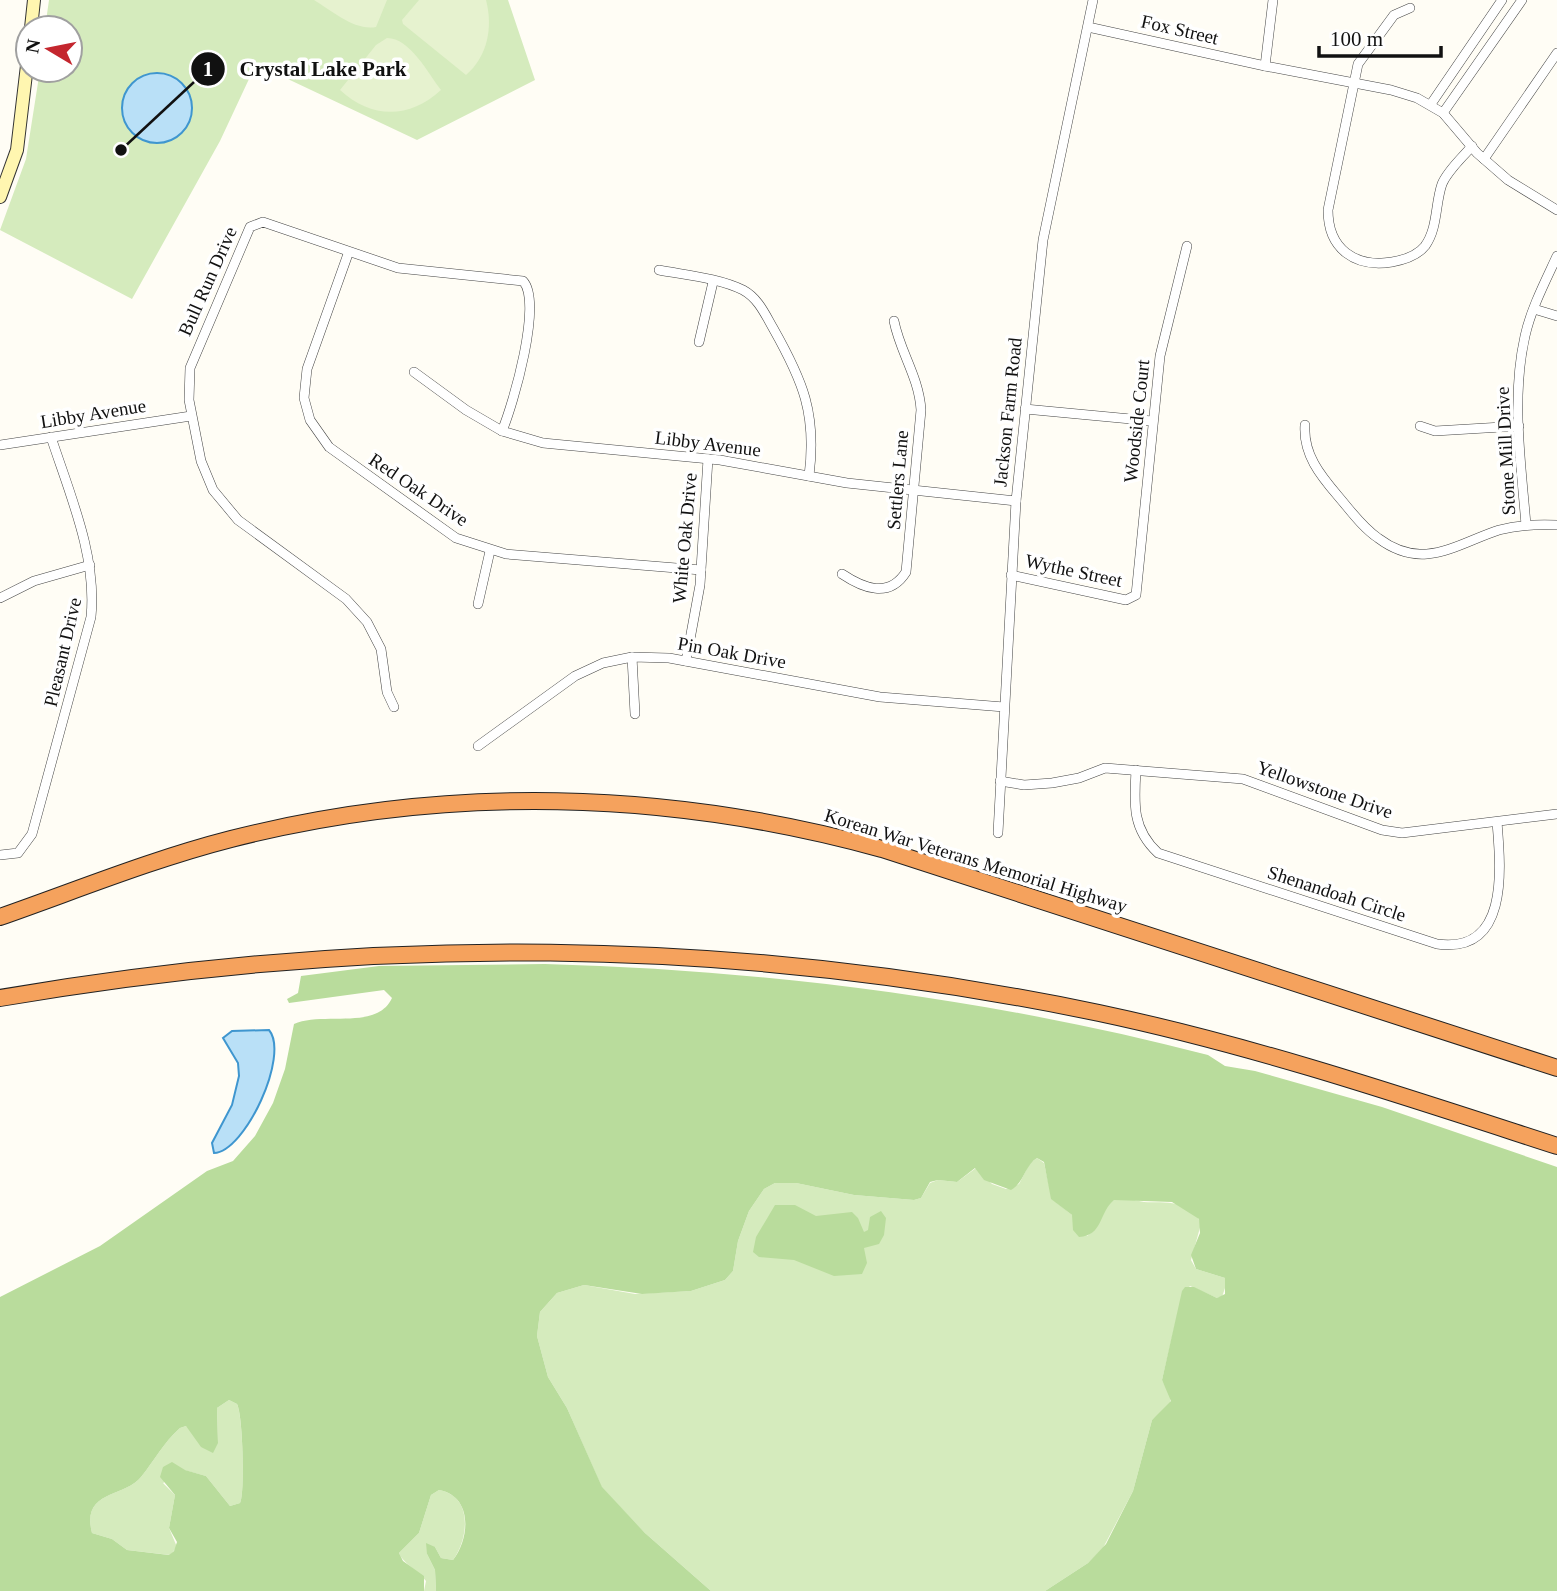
<svg xmlns="http://www.w3.org/2000/svg" width="1557" height="1591" font-family="Georgia,serif">
  <style>
    .green { fill: #d5ebbd }
    .forest { fill: #b9dc9c; fill-rule: evenodd }
    .pitch { fill: #e6f2cf }
    .water { fill: #b9e0f7; stroke: #3f96cf; stroke-width: 2 }
    .lines { fill: none; stroke-linecap: round; stroke-linejoin: round }
    .street-casing { stroke: #444; stroke-width: 10 }
    .secondary-casing { stroke: #333; stroke-width: 14 }
    .highway-casing { stroke: #222; stroke-width: 18 }
    .street { stroke: #fff; stroke-width: 9 }
    .secondary { stroke: #fff6b0; stroke-width: 12 }
    .highway { stroke: #f5a25d; stroke-width: 16 }
    .labels { text-anchor: middle; stroke-width: 7; stroke-linejoin: round; paint-order: stroke }
    .street-label { font-size: 19px; fill: #111; stroke: #fff }
    .leader { fill: none; stroke: #111; stroke-width: 2.5 }
    .callout-dot { fill: #111; stroke: #fff; stroke-width: 2.5 }
    .mark-label { font-size: 21px; text-anchor: middle; font-weight: bold; fill: #fff }
    .callout-label { font-size: 21px; text-anchor: middle; font-weight: bold; fill: #111; stroke: #fff; stroke-width: 7; stroke-linejoin: round; paint-order: stroke }
  </style>
  <rect width="100%" height="100%" fill="#fffdf5"/>
  <g class="green">
    <path d="M 49,0 L 508,0 L 535,80 L 417,140 L 256,64 L 220,141 L 132,299 L 0,230 L 26,159 L 40,70 L 70,70 L 70,28 L 45,28 Z"/>
    <path d="M 1037,1158 L 1044,1163 L 1052,1199 L 1072,1215 L 1087,1236 C 1104,1226 1099,1210 1112,1201 C 1120,1195 1135,1201 1144,1202 C 1163,1203 1193,1199 1201,1224 L 1191,1260 L 1196,1269 L 1225,1278 L 1227,1282 L 1222,1297 L 1217,1298 L 1190,1286 L 1182,1295 L 1162,1380 L 1171,1397 L 1170,1405 L 1152,1420 L 1133,1491 L 1103,1548 L 1088,1563 L 1045,1591 L 711,1591 L 645,1533 L 602,1488 L 567,1408 L 548,1377 L 537,1336 L 540,1312 L 557,1293 L 584,1285 L 635,1294 L 691,1291 L 725,1280 L 733,1271 L 738,1241 L 749,1211 L 764,1189 L 775,1183 L 796,1183 L 854,1195 L 914,1200 L 921,1198 L 930,1183 L 938,1180 L 957,1182 L 976,1168 L 992,1184 L 1006,1189 L 1019,1184 L 1030,1163 Z"/>
    <path d="M 229,1400 L 237,1404 C 243,1416 245,1494 240,1503 L 230,1506 L 206,1476 L 184,1470 L 163,1483 L 175,1495 L 169,1528 L 177,1547 L 170,1555 L 127,1550 L 112,1539 L 92,1533 C 81,1490 124,1498 141,1477 C 154,1461 164,1442 180,1428 L 186,1426 L 218,1443 L 217,1408 Z"/>
    <path d="M 439,1490 C 473,1496 469,1538 453,1560 L 441,1558 L 435,1547 L 427,1554 L 435,1570 L 436,1591 L 424,1591 L 426,1581 C 418,1571 402,1562 399,1553 L 419,1533 L 431,1495 Z"/>
  </g>
  <g class="forest">
    <path d="M 545,964 C 768,970 992,999 1208,1055 L 1225,1066 L 1255,1071 L 1382,1107 L 1557,1167 L 1557,1591 L 1045,1591 L 1088,1563 L 1106,1544 L 1133,1491 L 1152,1420 L 1171,1401 L 1162,1380 L 1182,1291 L 1185,1287 L 1194,1287 L 1217,1298 L 1225,1294 L 1225,1278 L 1196,1269 L 1191,1255 L 1200,1233 L 1199,1219 L 1172,1202 L 1114,1200 C 1099,1212 1103,1236 1079,1237 L 1073,1230 L 1072,1215 L 1051,1199 L 1044,1162 L 1037,1158 C 1025,1165 1024,1183 1011,1190 L 984,1180 L 975,1168 L 957,1182 L 938,1180 L 930,1182 L 921,1198 L 914,1200 L 854,1195 L 796,1183 L 775,1183 L 764,1189 L 749,1211 L 738,1241 L 733,1271 L 725,1280 L 691,1291 L 642,1294 L 584,1285 L 557,1293 L 540,1312 L 537,1336 L 548,1377 L 567,1408 L 602,1487 L 645,1533 L 711,1591 L 436,1591 L 435,1570 L 427,1554 L 426,1543 L 435,1547 L 441,1558 L 453,1560 C 470,1539 473,1496 439,1490 L 431,1495 L 419,1533 L 399,1553 L 403,1561 L 424,1576 L 424,1591 L 0,1591 L 0,1297 L 100,1246 L 207,1171 L 233,1161 L 255,1136 L 273,1103 L 285,1069 L 294,1024 C 323,1011 377,1031 392,998 L 384,990 L 289,1003 L 287,999 L 298,993 L 301,976 L 379,966 ZM 229,1400 L 237,1404 C 243,1415 245,1494 240,1503 L 230,1506 L 206,1476 L 185,1470 L 172,1462 L 163,1467 L 160,1477 L 175,1495 L 169,1528 L 177,1542 L 174,1551 L 169,1555 L 127,1550 L 112,1539 L 92,1533 C 81,1490 124,1498 141,1477 C 154,1461 164,1442 180,1428 L 186,1426 L 201,1447 L 213,1453 L 218,1443 L 217,1408 Z"/>
    <path d="M 775,1205 L 795,1205 L 816,1216 L 852,1212 L 858,1218 L 864,1232 L 868,1230 L 870,1217 L 881,1211 L 886,1218 L 884,1235 L 879,1244 L 864,1248 L 867,1263 L 862,1274 L 834,1276 L 794,1260 L 759,1257 L 753,1252 L 756,1237 Z"/>
  </g>
  <g class="pitch">
    <path d="M 314,0 L 387,0 L 376,27 C 355,31 332,11 314,0 Z"/>
    <path d="M 419,0 L 486,0 C 493,27 488,56 466,75 L 403,24 L 402,20 Z"/>
    <path d="M 387,38 C 410,38 428,73 441,90 C 410,119 371,119 340,90 L 376,45 Z"/>
  </g>
  <g class="water">
    <circle cx="157" cy="108" r="35"/>
    <path d="M 269,1030 C 290,1055 245,1152 214,1153 L 212,1143 L 232,1105 L 239,1076 L 238,1063 L 223,1038 L 232,1031 Z"/>
  </g>
  <g class="lines">
    <g class="street-casing">
      <g id="street">
        <path d="M 1410,8 L 1394,15 L 1358,64 L 1328,210 C 1328,249 1355,268 1392,262 C 1403,260 1417,256 1425,246 C 1438,228 1435,204 1442,184 C 1448,170 1462,158 1472,146"/>
        <path d="M 1088,27 L 1265,66 L 1391,90 L 1417,98 L 1443,113 L 1477,153 L 1508,180 L 1557,210"/>
        <path d="M 1265,66 L 1273,0"/>
        <path d="M 1431,104 L 1502,0"/>
        <path d="M 1443,113 L 1522,0"/>
        <path d="M 1484,159 L 1557,53"/>
        <path d="M 348,254 L 307,369 L 304,398 L 310,420 L 329,447 L 456,538 L 506,554 L 701,570"/>
        <path d="M 659,270 C 685,275 719,278 743,290 C 758,298 765,314 773,328 C 803,381 817,414 809,476"/>
        <path d="M 1534,309 L 1557,316"/>
        <path d="M 699,342 L 713,282"/>
        <path d="M 414,372 L 466,410 L 502,431 L 543,443 L 720,460 L 847,483 L 1016,501"/>
        <path d="M 1025,409 L 1152,421"/>
        <path d="M 1305,425 C 1303,454 1320,475 1338,496 C 1350,510 1362,527 1378,538 C 1423,572 1456,544 1499,530 C 1518,525 1537,524 1557,525"/>
        <path d="M 1420,426 L 1435,431 L 1519,426"/>
        <path d="M 0,445 L 191,416"/>
        <path d="M 1526,525 C 1521,463 1511,398 1525,336 C 1531,309 1545,282 1557,256"/>
        <path d="M 842,574 C 863,588 889,599 906,572 L 921,410 C 919,377 900,352 894,321"/>
        <path d="M 1011,575 L 1126,600 L 1136,595 L 1160,356 L 1187,246"/>
        <path d="M 0,598 L 34,581 L 90,565"/>
        <path d="M 478,604 L 490,551"/>
        <path d="M 632,657 L 635,714"/>
        <path d="M 686,661 L 700,585 L 708,459"/>
        <path d="M 394,707 L 387,692 L 381,649 L 367,622 L 346,599 L 238,520 L 213,490 L 201,461 L 189,400 L 190,368 L 250,227 L 263,222 L 398,268 L 523,281 C 543,302 513,405 502,431"/>
        <path d="M 478,746 L 575,676 L 603,663 L 632,657 L 669,658 L 880,697 L 1004,707"/>
        <path d="M 1136,770 C 1134,804 1132,829 1158,853 L 1437,944 C 1509,954 1501,870 1497,822"/>
        <path d="M 1000,781 L 1024,785 L 1052,783 L 1079,778 L 1105,768 L 1243,779 L 1382,830 L 1402,833 L 1557,814"/>
        <path d="M 998,833 L 1016,501 L 1043,240 L 1093,0"/>
        <path d="M 0,855 L 18,853 L 32,834 L 91,617 C 97,556 70,495 51,437"/>
      </g>
    </g>
    <g class="secondary-casing">
      <g id="secondary">
        <path d="M 31,28 L 34,0"/>
        <path d="M 0,197 L 17,150 L 28,57"/>
      </g>
    </g>
    <g class="highway-casing">
      <g id="highway">
        <path d="M 0,917 C 77,890 153,859 231,839 C 447,784 668,790 882,849 L 1557,1068"/>
        <path d="M 0,998 C 372,934 729,936 1099,1013 C 1255,1046 1406,1097 1557,1146"/>
      </g>
    </g>
    <use href="#street" class="street"/>
    <use href="#secondary" class="secondary"/>
    <use href="#highway" class="highway"/>
  </g>
  <g class="labels">
    <g class="street-label">
      <text transform="translate(1180 29) rotate(13)" y="7">Fox Street</text>
      <text transform="translate(207 281) rotate(-66)" y="7">Bull Run Drive</text>
      <text transform="translate(1007 412) rotate(-84)" y="7">Jackson Farm Road</text>
      <text transform="translate(93 413) rotate(-9)" y="7">Libby Avenue</text>
      <text transform="translate(1136 421) rotate(-84)" y="7">Woodside Court</text>
      <text transform="translate(708 443) rotate(7)" y="7">Libby Avenue</text>
      <text transform="translate(1505 451) rotate(-93)" y="7">Stone Mill Drive</text>
      <text transform="translate(897 480) rotate(-85)" y="7">Settlers Lane</text>
      <text transform="translate(419 489) rotate(34)" y="7">Red Oak Drive</text>
      <text transform="translate(684 538) rotate(-85)" y="7">White Oak Drive</text>
      <text transform="translate(1074 570) rotate(12)" y="7">Wythe Street</text>
      <text transform="translate(62 652) rotate(-77)" y="7">Pleasant Drive</text>
      <text transform="translate(732 652) rotate(10)" y="7">Pin Oak Drive</text>
      <text transform="translate(1325 789) rotate(19)" y="7">Yellowstone Drive</text>
      <text transform="translate(976 860) rotate(17)" y="7">Korean War Veterans Memorial Highway</text>
      <text transform="translate(1337 893) rotate(18)" y="7">Shenandoah Circle</text>
    </g>
  </g>
  <path class="leader" d="M121 150L208 69"/>
  <g class="callout-dot">
    <circle cx="121" cy="150" r="7"/>
    <circle cx="208" cy="69" r="18"/>
  </g>
  <g class="mark-label">
    <text x="208" y="76">1</text>
  </g>
  <g class="callout-label">
    <text x="323" y="76">Crystal Lake Park</text>
  </g>
  <g transform="translate(49 49) rotate(280)"><circle r="33" fill="#ffffff" stroke="#a0a0a0" stroke-width="2"/>
  <path d="M0-5L12 26L0 18L-12 26Z" fill="#c4262e"/>
  <text y="-10" font-size="19" font-weight="bold" text-anchor="middle" fill="#111111">N</text>
  </g>
  <path d="M1319 46v10h122v-10" fill="none" stroke="#111111" stroke-width="3.5"/>
  <text x="1330" y="46" font-size="21" fill="#111111" stroke="#ffffff" stroke-width="5" paint-order="stroke">100 m</text>
</svg>
